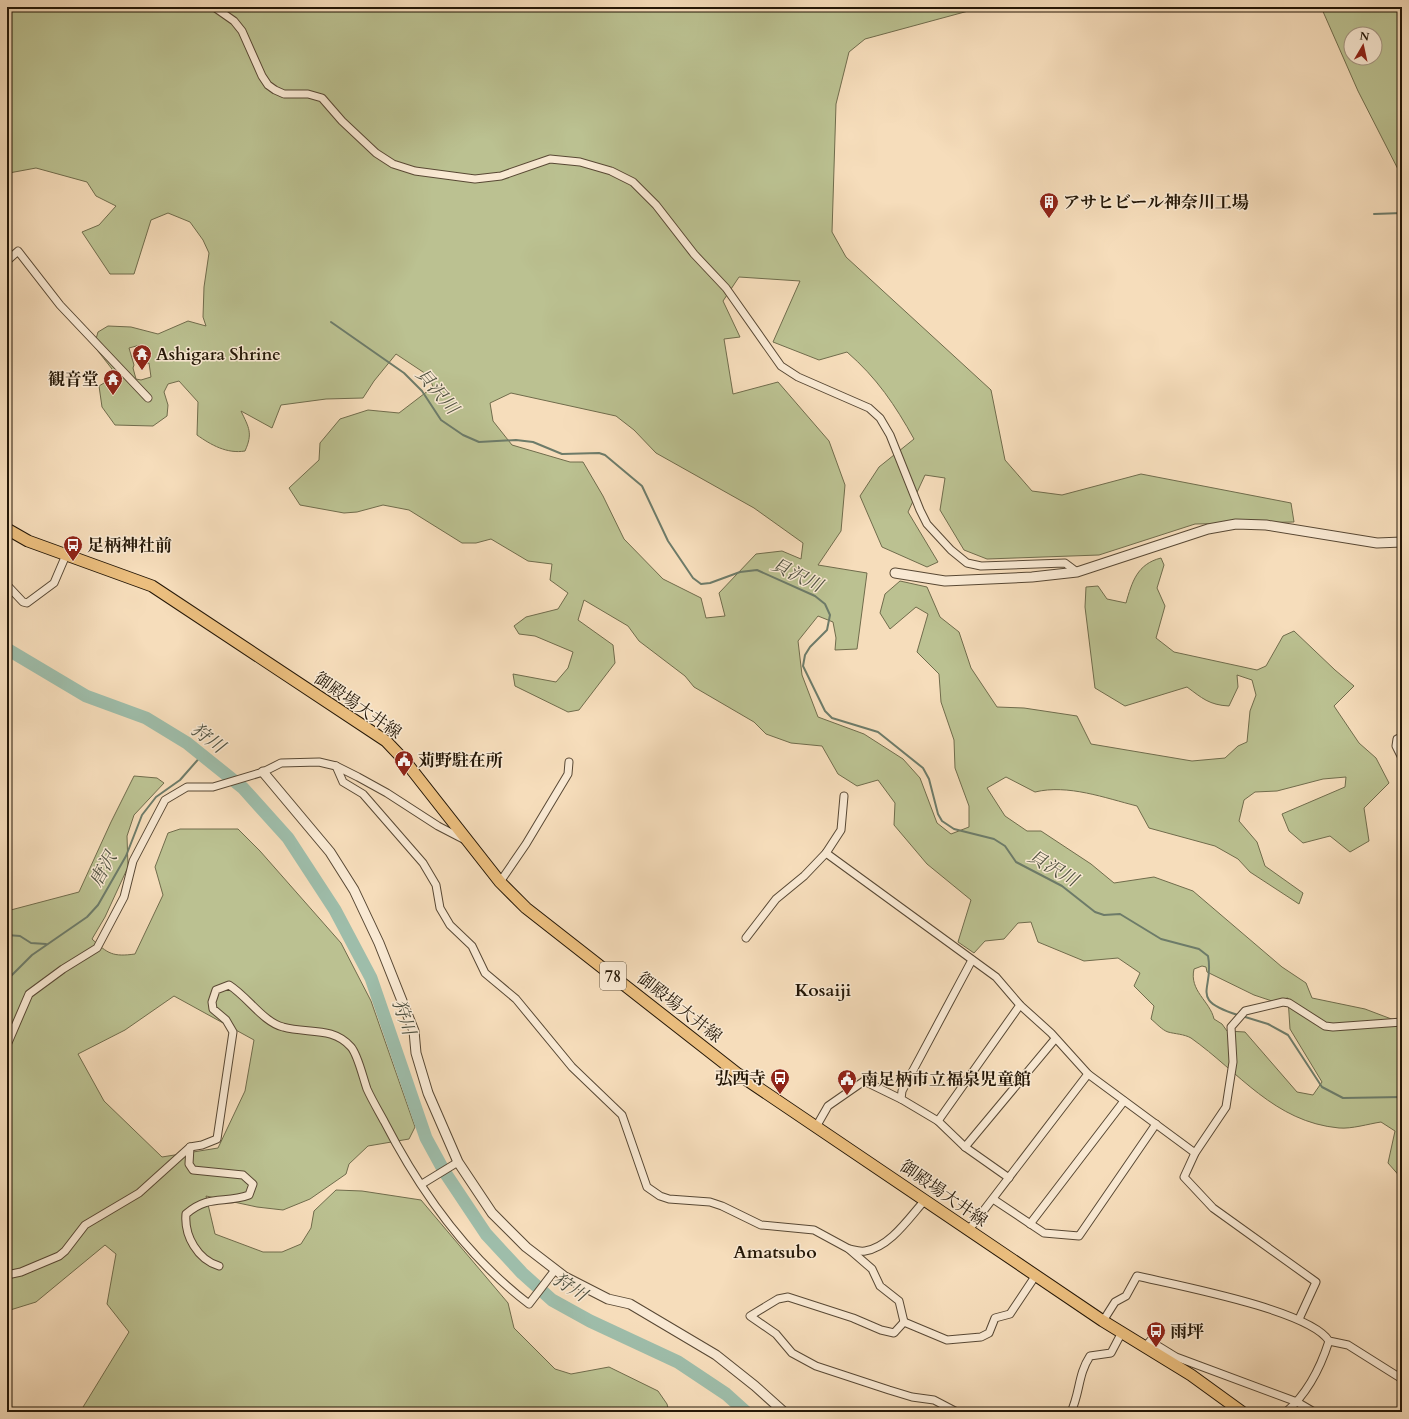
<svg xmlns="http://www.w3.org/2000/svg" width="1409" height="1419" font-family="Cardo,'Noto Serif JP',serif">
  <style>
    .green { fill: #bbc191; stroke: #706c4c; fill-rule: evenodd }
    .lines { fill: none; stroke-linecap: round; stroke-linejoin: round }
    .stream { stroke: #6d7b69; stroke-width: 2 }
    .river { stroke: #9ebdaa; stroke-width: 13 }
    .minor-casing { stroke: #584834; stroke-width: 9 }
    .tertiary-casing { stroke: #584834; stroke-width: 11 }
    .primary-casing { stroke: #241707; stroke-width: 13 }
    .minor { stroke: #f9e9d3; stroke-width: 7 }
    .tertiary { stroke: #f9e9d3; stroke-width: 9 }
    .primary { stroke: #ebbe7e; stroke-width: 11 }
    .labels { text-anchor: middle; stroke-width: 3; stroke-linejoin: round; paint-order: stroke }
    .shield { fill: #f9e9d3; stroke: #645644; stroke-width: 1 }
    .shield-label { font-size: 16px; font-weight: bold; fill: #241707 }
    .poi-label { font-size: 17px; font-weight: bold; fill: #241707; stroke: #f9e9d3; text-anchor: start }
    .street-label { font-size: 17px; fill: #241707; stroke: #f9e9d3 }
    .water-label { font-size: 18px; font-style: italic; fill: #4f5140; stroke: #f9e9d3 }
    .neighbourhood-label { font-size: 18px; font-weight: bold; fill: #241707; stroke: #f9e9d3 }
  </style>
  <rect width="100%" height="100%" fill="#f6ddbb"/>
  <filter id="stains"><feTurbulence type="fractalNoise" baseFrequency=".005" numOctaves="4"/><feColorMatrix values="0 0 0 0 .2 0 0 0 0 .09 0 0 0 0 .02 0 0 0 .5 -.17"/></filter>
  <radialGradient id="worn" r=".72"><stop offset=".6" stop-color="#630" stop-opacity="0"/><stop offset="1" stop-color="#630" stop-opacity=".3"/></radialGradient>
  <g class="green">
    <path d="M 7,7 L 983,7 L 865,39 L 849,52 L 836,104 L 832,232 L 846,257 L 991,390 L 1005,460 L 1032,491 L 1062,495 L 1141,474 L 1291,503 L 1294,522 L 1195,524 L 1099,555 L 987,559 L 964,550 L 940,510 L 945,478 L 925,475 L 908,512 L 938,562 L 927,567 L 882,547 L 860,496 L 879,467 L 914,439 C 895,405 877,378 847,352 L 819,360 L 773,342 L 800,281 L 739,277 L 723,301 L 740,337 L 724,339 L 733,394 L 778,382 L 829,441 L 845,485 L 841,531 L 818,565 L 867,573 L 857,649 L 835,650 L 836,638 L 833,622 L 818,616 L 798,641 L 802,675 L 818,717 L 864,734 L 903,759 L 920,778 L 937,823 L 951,834 L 969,827 L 969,806 L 955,768 L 954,740 L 941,702 L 939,674 L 917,652 L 928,614 L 916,607 L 890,629 L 880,613 L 885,594 L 900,581 L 927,587 L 940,617 L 959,632 L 971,668 L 997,707 L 1024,708 L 1077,716 L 1091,744 L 1192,761 L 1225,758 L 1238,746 L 1247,742 L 1250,711 L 1256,695 L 1252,680 L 1237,675 L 1238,687 L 1229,706 C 1209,705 1202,698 1187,687 L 1125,706 L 1095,688 L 1085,607 L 1086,587 L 1098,586 L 1107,599 L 1126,603 C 1132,582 1137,564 1161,558 L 1164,565 L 1157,588 L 1165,606 L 1156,638 L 1174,652 L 1257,670 L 1266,666 L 1283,636 L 1294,631 L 1335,670 L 1354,686 L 1334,706 L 1359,743 L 1376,758 L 1389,783 L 1364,808 L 1369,841 L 1350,852 L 1330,836 L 1303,843 L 1289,831 L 1282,814 L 1345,787 L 1346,777 L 1323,779 L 1277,791 L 1255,792 L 1244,800 L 1239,821 L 1257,842 L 1265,866 L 1303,893 L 1299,904 L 1250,872 L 1238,859 L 1215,846 L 1149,828 L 1137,806 C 1105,798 1068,784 1035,792 L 1006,777 L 987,788 L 1005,816 L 1027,831 L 1041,831 L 1091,864 L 1114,883 L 1154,877 L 1193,891 L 1282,967 L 1306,983 L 1312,998 L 1365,1009 L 1402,1023 L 1402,1179 L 1388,1163 L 1395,1131 L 1381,1122 C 1368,1124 1352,1129 1339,1128 C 1274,1122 1239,1072 1191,1038 C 1184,1034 1175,1034 1168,1032 C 1162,1030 1156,1023 1151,1019 L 1154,1006 L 1134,986 L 1140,973 L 1118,958 L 1084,961 L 1038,942 L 1031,922 L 1018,923 L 1004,939 L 985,941 L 974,953 L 958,942 L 971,900 L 927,864 L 894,825 L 895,803 L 878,780 L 857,786 L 838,774 L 822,746 L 791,743 L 766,734 L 754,722 L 694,687 L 685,676 L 639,641 L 628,626 L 584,600 L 578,620 L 613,645 L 615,663 L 579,710 L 568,712 L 515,686 L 513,674 L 556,682 L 568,668 L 573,652 L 535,636 L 519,634 L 514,626 L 526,617 L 558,609 L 568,593 L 550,580 L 552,564 L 528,561 L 491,539 L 476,543 L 462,543 L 409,510 L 383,505 L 357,512 L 344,513 L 300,505 L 289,488 L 319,460 L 320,443 L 340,419 L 368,410 L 399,413 L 433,387 L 429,376 L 396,354 L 374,381 L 363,398 L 326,399 L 281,405 L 272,428 L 241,411 C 249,428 253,433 245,451 C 227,454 211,445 197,435 L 198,402 L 179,381 L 168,384 L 164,392 L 168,405 L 167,416 L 153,426 L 115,425 L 102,407 L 99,386 L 109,380 L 112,369 L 94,346 L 98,332 L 108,326 L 131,327 L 158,334 L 188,321 L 206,326 L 203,317 L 204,287 L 209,253 L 203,240 L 190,222 L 168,213 L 151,220 L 134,274 L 110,274 L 82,232 L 99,225 L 116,206 L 96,196 L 87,182 L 36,168 L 9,173 L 7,175 ZM 140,345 L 142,347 L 141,357 L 144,365 L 149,363 L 151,377 L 141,380 L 136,379 L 133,368 L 134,365 L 129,348 ZM 511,393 L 616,416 L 634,430 L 656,453 L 754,508 L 803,543 L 801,559 L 782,551 L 756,554 L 719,593 L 725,616 L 706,618 L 701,598 L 663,579 L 624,539 L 603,496 L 583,462 L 570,462 L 512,445 L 493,421 L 490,403 ZM 1202,966 L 1206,967 L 1207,972 L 1254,995 L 1272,1001 L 1288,998 L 1290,1029 L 1322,1082 L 1313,1095 L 1297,1092 L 1245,1032 L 1227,1031 L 1222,1024 L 1214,1019 C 1210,1001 1189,991 1194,969 Z"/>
    <path d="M 1321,7 L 1402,7 L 1402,177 L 1358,91 ZM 1351,34 L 1375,34 L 1375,58 L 1351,58 Z"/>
    <path d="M 134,776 L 157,778 L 164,783 L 134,815 L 127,836 L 128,867 L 105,917 L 92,939 C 108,954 113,957 135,954 L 163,895 L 155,867 L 168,833 L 180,829 L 238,829 L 260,851 L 341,943 L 371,1001 L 415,1127 L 409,1139 L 368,1146 L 349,1164 L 346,1174 L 310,1199 L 283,1210 L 257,1207 L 206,1196 L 215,1234 L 263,1252 L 282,1252 L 301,1244 L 311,1228 L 314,1211 L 336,1190 L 362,1191 L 421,1200 L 508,1303 L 514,1328 L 555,1369 L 571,1374 L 609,1367 L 658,1391 L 667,1404 L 669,1412 L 80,1412 L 129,1332 L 107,1304 L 116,1254 L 105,1245 L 36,1302 L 7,1311 L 7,911 L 79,892 L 111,822 ZM 174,996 L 254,1040 L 245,1091 L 218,1148 L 162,1157 L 104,1101 L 78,1054 L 125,1030 Z"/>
  </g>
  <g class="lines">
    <g class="stream">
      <path d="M 1374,214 L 1402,213"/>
      <path d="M 331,322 L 404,373 L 422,391 L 441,420 L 463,435 L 479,442 L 516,440 L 533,442 L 562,454 L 599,453 L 605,455 L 642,486 L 668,541 L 693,578 L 701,584 L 710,583 L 740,572 L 757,570 L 815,596 L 825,604 L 830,615 L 827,630 L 810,647 L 805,655 L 803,666 L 825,711 L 832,718 L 878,732 L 923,768 L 929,779 L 938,814 L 942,821 L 954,829 L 994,839 L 1005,846 L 1016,862 L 1062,886 L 1095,912 L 1104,915 L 1120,914 L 1161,939 L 1199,949 L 1208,956 C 1215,990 1187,999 1238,1015"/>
      <path d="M 7,935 L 20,936 L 31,943 L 46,944"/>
      <path d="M 7,980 L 32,955 L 87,917 L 98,905 L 126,856 L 142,815 L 156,797 L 180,780 L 202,755"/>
      <path d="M 1242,1016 L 1268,1024 L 1288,1035 L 1322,1087 L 1343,1098 L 1402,1097"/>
    </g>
    <path class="river" d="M 7,649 L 86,696 L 146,718 L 187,743 L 243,788 L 288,838 L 335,910 L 371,978 L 426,1138 L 444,1171 L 486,1234 L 522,1273 L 552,1300 L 590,1321 L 678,1362 L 726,1394 L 746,1412"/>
    <g class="minor-casing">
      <g id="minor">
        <path d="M 214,7 L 234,21 L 242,31 L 262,76 L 268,85 L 275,90 L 284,94 L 308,94 L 322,98 L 342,121 L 376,153 L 393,164 L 415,171 L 475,179 L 501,176 L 550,159 L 580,162 L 611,171 L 633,182 L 656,205 L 694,254 L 726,288 L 781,366 L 798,377 L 869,408 L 880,418 L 890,435 L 920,510 L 927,524 L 951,550 L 967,563 L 981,566 L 1065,563 L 1077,572"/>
        <path d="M 7,261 L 18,251 L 60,305 L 148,398"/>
        <path d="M 7,585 L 23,602 L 27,603 L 54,583 L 66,555"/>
        <path d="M 1402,737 L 1397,739 L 1396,746 L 1402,758"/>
        <path d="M 336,766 L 343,782 L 363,794 L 423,863 L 436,885 L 440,908 L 450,925 L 472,946 L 485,973 L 516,999 L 572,1067 L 622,1115 L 647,1187 L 660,1196 L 669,1199 L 710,1202 L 722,1206 L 761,1225 L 814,1230 L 849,1249 L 872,1269 L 880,1286 L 899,1301 L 904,1322"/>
        <path d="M 826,853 L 996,977 L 1020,1005 L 1051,1033 L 1088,1074 L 1195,1153"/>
        <path d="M 500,882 L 526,844 L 568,774 L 569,762"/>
        <path d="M 746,938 L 776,899 L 804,876 L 826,853 L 841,830 L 844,796"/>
        <path d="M 972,960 L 902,1091 L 901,1099 L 938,1121 L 965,1147 L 1009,1178"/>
        <path d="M 7,1045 L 29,994 L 63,969 L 97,948 L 124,897 L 133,861 L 165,800 L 187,787 L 213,787 L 263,772 L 281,763 L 319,762 L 336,766 L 358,777 L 387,793 L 438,826 L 465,840"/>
        <path d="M 938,1121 L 1020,1005"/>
        <path d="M 816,1127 L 828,1106 L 864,1081 L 901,1099"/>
        <path d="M 190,1147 L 189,1164 L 193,1170 L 243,1175 L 253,1184 L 249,1195 C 224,1204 209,1194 186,1214 C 184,1236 198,1260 219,1266"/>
        <path d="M 965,1147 L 1055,1039"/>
        <path d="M 422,1184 L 458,1162"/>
        <path d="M 993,1199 L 1044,1233 L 1079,1236 L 1156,1124"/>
        <path d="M 1030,1224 L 1124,1101"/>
        <path d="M 968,1231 L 1088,1074"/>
        <path d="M 849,1249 C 854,1250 860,1252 865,1251 C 890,1247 909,1218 925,1200"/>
        <path d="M 7,1275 L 21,1272 L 59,1256 L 65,1251 L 85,1225 L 139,1193 L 190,1147 L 202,1145 L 217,1139 L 233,1032 L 226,1020 L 213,1009 L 212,1002 L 216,990 L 229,985 C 248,997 263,1022 283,1027 C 307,1034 333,1026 351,1047 C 358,1055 363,1078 367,1089 C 372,1100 378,1110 384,1121 C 420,1191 466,1256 529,1304 L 555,1270"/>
        <path d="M 1299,1319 L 1316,1282 L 1213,1208 L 1184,1177 L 1195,1153 L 1226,1107 L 1233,1062 L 1231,1027 L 1245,1011 L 1283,1002 L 1289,1003 L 1325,1026 L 1333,1027 L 1402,1022"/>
        <path d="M 1103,1321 L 1115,1302 L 1126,1296 L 1137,1276 C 1175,1285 1310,1310 1329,1341 L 1348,1345 L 1402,1379"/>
        <path d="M 904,1322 L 894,1333 L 881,1330 L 853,1318 L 788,1297 L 778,1299 L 750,1316 L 776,1334 L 792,1353 L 816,1366 L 889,1390 L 912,1397 L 934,1400 L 955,1411"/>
        <path d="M 904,1322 L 947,1340 L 981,1337 L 989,1333 L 995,1318 L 1010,1314 L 1036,1275"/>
        <path d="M 1146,1346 L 1150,1341 L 1176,1357 L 1297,1402 L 1314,1412"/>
        <path d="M 1071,1412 C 1080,1393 1078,1374 1090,1356 L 1111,1353 L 1122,1332"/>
        <path d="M 1286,1412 C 1307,1394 1321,1366 1329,1341"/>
      </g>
    </g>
    <g class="tertiary-casing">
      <g id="tertiary">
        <path d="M 895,573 L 945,581 L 1032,577 L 1077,572 L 1208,529 L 1236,524 L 1266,525 L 1377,543 L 1402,542"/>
        <path d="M 263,772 L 330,852 L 354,890 L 379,943 L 414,1031 L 416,1053 L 428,1093 L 458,1162 L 492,1213 L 526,1247 L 565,1277 L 608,1299 L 630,1304 L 716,1355 L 755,1386 L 784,1412"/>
      </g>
    </g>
    <g class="primary-casing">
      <path id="primary" d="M 7,529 L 28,541 L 152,586 L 386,741 L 405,761 L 500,882 L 526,908 L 738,1074 L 1103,1321 L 1191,1375 L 1242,1412"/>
    </g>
    <use href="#minor" class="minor"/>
    <use href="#tertiary" class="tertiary"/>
    <use href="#primary" class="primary"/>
  </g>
  <defs>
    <g id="building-pin" transform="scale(1)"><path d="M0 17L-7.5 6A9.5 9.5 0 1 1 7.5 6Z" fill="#8f2418" stroke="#f9e9d3"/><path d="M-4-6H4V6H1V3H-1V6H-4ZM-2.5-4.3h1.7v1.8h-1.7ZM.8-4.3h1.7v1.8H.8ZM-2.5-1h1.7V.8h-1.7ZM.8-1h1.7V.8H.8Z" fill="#fff"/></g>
    <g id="temple-pin" transform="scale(1)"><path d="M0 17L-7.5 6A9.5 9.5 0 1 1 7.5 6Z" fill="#8f2418" stroke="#f9e9d3"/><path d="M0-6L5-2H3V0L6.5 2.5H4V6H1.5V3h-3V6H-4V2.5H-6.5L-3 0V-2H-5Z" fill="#fff"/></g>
    <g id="bus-pin" transform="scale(1)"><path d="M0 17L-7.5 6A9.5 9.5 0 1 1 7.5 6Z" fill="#8f2418" stroke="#f9e9d3"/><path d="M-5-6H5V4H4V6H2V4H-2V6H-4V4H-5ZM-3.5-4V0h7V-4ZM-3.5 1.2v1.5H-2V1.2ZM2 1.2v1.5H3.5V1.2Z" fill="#fff"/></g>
    <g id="civic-pin" transform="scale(1)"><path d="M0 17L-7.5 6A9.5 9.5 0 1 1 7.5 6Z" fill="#8f2418" stroke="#f9e9d3"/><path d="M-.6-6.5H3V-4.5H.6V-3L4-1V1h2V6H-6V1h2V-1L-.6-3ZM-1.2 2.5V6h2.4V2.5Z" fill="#fff"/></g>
  </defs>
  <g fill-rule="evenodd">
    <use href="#building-pin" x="1049" y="202"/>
    <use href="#temple-pin" x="142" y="354"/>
    <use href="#temple-pin" x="113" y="379"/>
    <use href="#bus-pin" x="73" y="545"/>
    <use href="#civic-pin" x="404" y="760"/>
    <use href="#bus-pin" x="780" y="1078"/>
    <use href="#civic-pin" x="847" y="1079"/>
    <use href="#bus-pin" x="1156" y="1331"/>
  </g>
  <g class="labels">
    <rect class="shield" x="600" y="962" width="26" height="28" rx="3"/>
    <g class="shield-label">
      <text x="613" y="982">78</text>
    </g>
    <g class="poi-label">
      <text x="1063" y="208">アサヒビール神奈川工場</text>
      <text x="156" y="360">Ashigara Shrine</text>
      <text x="99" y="385" text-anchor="end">観音堂</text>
      <text x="87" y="551">足柄神社前</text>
      <text x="418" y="766">苅野駐在所</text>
      <text x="766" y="1084" text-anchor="end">弘西寺</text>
      <text x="861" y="1085">南足柄市立福泉児童館</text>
      <text x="1170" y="1337">雨坪</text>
    </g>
    <g class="street-label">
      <text transform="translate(358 705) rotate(35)" y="6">御殿場大井線</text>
      <text transform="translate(680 1007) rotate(38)" y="6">御殿場大井線</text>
      <text transform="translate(944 1193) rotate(35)" y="6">御殿場大井線</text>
    </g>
    <g class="water-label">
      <text transform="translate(437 391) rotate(49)" y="6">貝沢川</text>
      <text transform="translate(797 575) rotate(26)" y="6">貝沢川</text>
      <text transform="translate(208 738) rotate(37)" y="6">狩川</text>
      <text transform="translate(1053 868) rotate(30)" y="6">貝沢川</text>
      <text transform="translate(103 869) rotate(-61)" y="6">唐沢</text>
      <text transform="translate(404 1017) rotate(71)" y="6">狩川</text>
      <text transform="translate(570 1287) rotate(33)" y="6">狩川</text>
    </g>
    <g class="neighbourhood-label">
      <text x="823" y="996">Kosaiji</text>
      <text x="775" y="1258">Amatsubo</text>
    </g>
  </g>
  <rect width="1409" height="1419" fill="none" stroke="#f6ddbb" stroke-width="24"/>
  <rect x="8" y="8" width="1393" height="1403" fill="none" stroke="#241707" stroke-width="2"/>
  <rect x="12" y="12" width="1385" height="1395" fill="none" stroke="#241707"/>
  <g transform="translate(1363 46) rotate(9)"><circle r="19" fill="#f9e9d3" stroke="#a49581"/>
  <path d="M0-3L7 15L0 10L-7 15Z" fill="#8f2418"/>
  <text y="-6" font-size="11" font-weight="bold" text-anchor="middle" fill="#241707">N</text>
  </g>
  <rect width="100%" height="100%" filter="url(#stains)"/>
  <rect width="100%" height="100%" fill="url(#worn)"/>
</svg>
